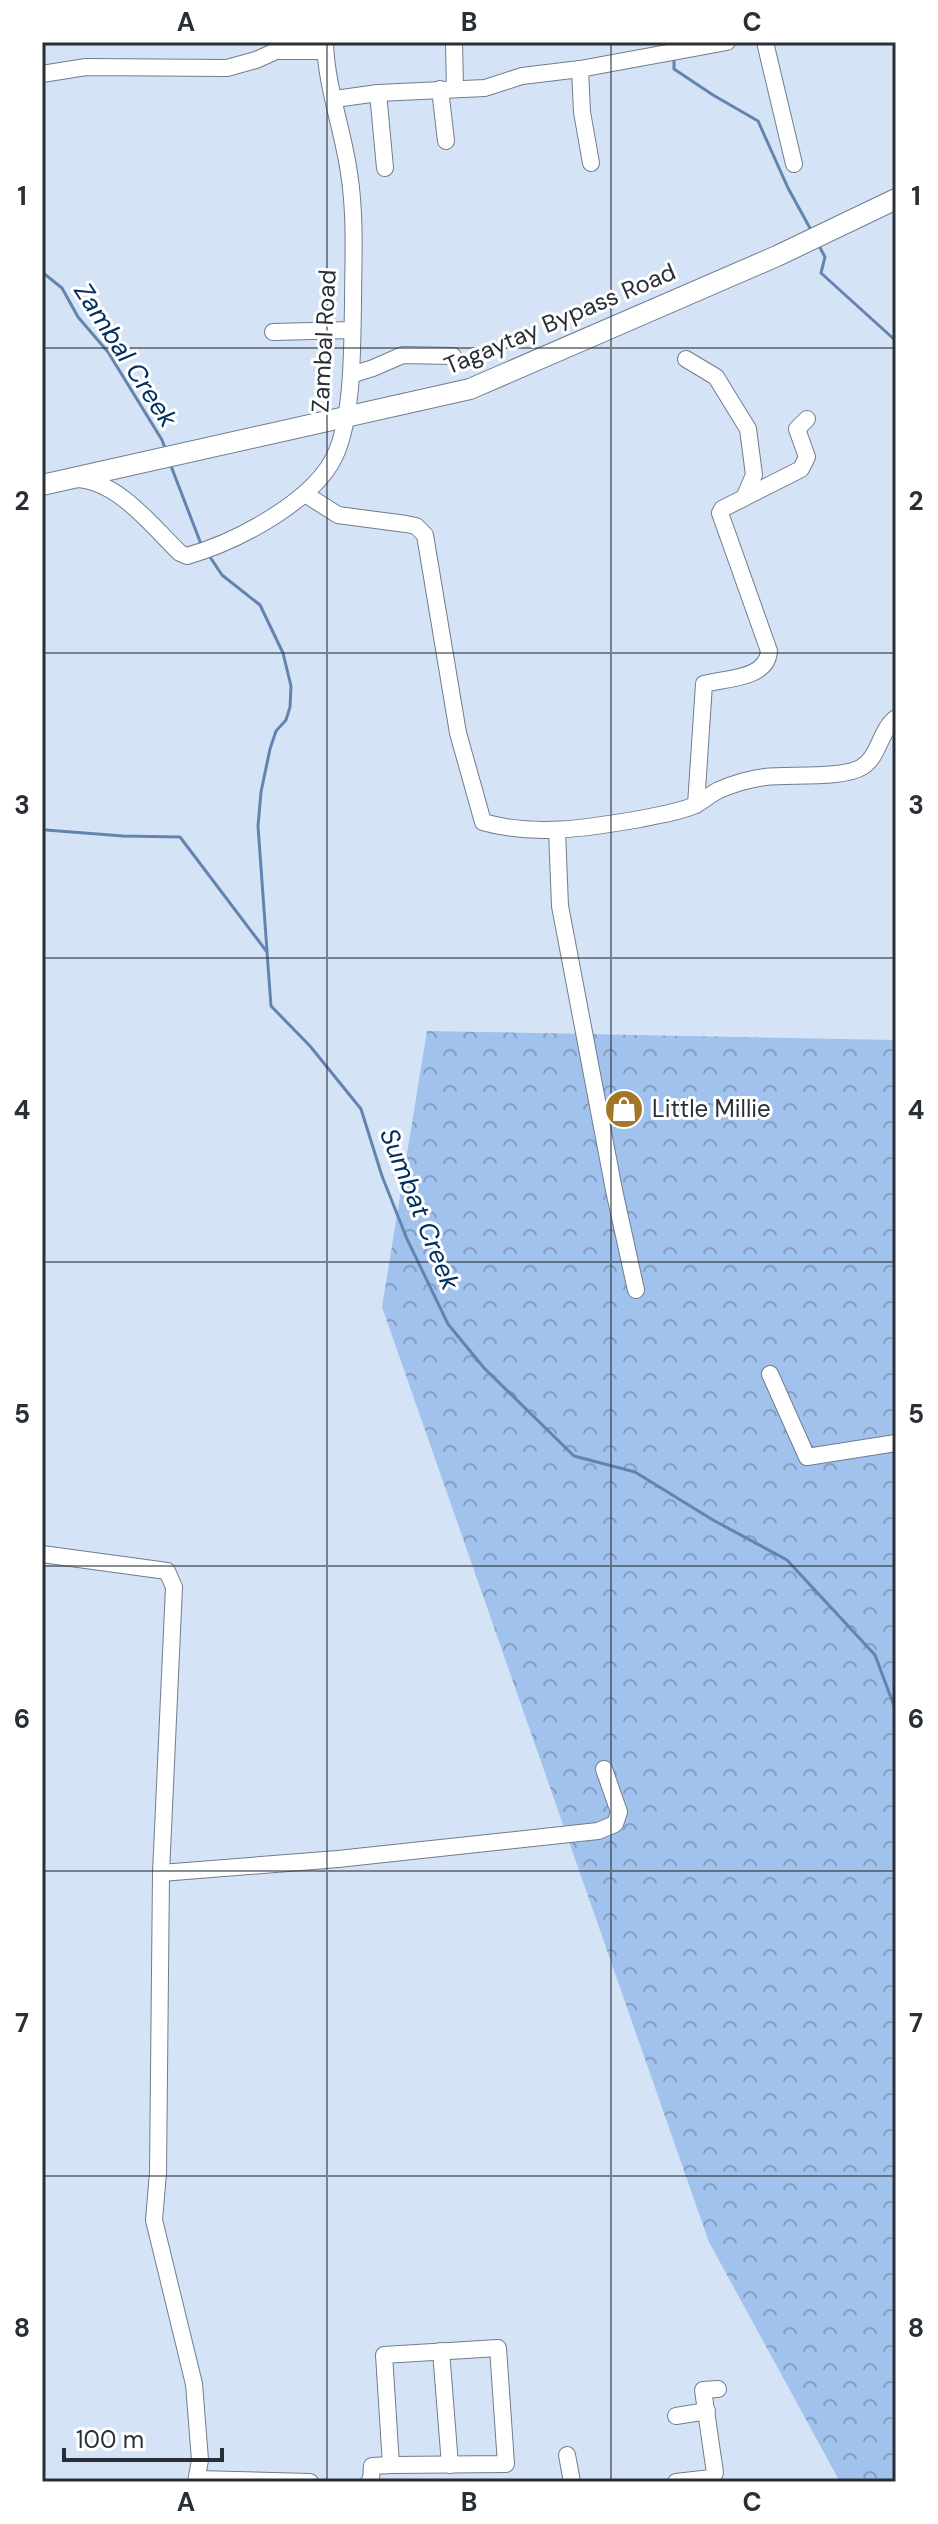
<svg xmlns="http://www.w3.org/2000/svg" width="938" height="2524" font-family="'DM Sans',sans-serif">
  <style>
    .forest { fill: url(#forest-crowns) }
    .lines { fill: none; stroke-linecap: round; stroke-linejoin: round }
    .stream { stroke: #6384ae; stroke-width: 3 }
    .minor-casing { stroke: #707d8e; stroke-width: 18 }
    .major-casing { stroke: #707d8e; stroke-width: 22 }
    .minor { stroke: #fff; stroke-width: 16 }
    .major { stroke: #fff; stroke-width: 20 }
    .grid { fill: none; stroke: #2a2f36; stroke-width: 2; stroke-opacity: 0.55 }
    .labels { text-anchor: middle; stroke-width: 6; stroke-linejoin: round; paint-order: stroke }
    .street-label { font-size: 24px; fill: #2a2f36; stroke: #fff }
    .poi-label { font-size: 24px; fill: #2a2f36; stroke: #fff; text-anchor: start }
    .water-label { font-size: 26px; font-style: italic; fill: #003062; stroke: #fff }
    .neatline { fill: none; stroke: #2a2f36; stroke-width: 3 }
    .grid-label { font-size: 26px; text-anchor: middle; font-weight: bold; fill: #2a2f36 }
  </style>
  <defs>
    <pattern id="forest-crowns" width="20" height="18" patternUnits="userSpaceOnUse" patternTransform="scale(2)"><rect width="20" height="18" fill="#a0c2ed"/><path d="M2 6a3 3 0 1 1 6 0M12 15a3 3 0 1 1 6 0" fill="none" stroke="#839ec1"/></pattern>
  </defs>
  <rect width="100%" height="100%" fill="#d5e3f6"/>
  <path class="forest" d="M 427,1031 L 896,1040 L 896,2482 L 840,2482 L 709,2242 L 382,1307 Z"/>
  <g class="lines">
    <g class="stream">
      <path d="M 674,61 L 674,69 L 713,95 L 758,121 L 788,188 L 811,230"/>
      <path d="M 818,244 L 825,257 L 821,273 L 896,341"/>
      <path d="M 42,272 L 62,288 L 78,317 L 108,352 L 162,440 L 166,451"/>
      <path d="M 171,466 L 201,544"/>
      <path d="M 208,554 L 222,575 L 260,605 L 283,653 L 291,686 L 290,707 L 286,720 L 276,731 L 270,749 L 261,792 L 258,826 L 267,951"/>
      <path d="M 46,830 L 123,836 L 180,837 L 267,952 L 271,1006 L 310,1046 L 361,1109 L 382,1176 L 407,1239 L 448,1324 L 484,1368 L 574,1456 L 635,1472 L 713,1520 L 787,1560 L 875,1655 L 896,1711"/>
    </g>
    <g class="minor-casing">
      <g id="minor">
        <path d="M 454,42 L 455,88"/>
        <path d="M 765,42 L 794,164"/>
        <path d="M 580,69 L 582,112 L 591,163"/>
        <path d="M 42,74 L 86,67 L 227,68 L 256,60 L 276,51 L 325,51"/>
        <path d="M 440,89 L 446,141"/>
        <path d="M 378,93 L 385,168"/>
        <path d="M 335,99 L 378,93 L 485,88 L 522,76 L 580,69 L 727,42"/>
        <path d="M 273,332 L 352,330"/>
        <path d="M 686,359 L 716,377 L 748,429 L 754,475 L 744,498"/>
        <path d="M 351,375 L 373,368 L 403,355 L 453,356"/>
        <path d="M 77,479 C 118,481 152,526 180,553 L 187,556 C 236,542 318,500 337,451 C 353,411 352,349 353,306 C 353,262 356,217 349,173 C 343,130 326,86 325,42"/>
        <path d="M 305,494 L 338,515 L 406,524 L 416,526 L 425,535 L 458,733 L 483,822 C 534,837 588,828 640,819 C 658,815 676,813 693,806 C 702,802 709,795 719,790 C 733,784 750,779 765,777 C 789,774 843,779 862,767 C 879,757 880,730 896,718"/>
        <path d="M 696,805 L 704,684 C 727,678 767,679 769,651 L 720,513 L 722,509 L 801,469 L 807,457 L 797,429 L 807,419"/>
        <path d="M 557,831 L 560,906 L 614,1190 L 636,1290"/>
        <path d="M 770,1374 L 807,1457 L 896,1443"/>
        <path d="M 42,1554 L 167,1571 L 174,1587 L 161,1873 L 158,2173 L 154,2220 L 194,2384 L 200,2460 L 196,2482"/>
        <path d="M 161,1873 L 338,1859 L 598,1831 L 615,1824 L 619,1812 L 604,1769"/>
        <path d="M 441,2351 L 450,2465"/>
        <path d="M 676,2416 L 707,2411"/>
        <path d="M 567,2455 L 572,2482"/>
        <path d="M 197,2479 L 310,2482"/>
        <path d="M 369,2482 L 371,2480 L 372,2466 L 391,2465 L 506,2464 L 498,2348 L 384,2355 L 391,2465"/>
        <path d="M 676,2482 L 711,2478 L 715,2473 L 703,2390 L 718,2389"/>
      </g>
    </g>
    <g class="major-casing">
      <path id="major" d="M 42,485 L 470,389 L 777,256 L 896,199"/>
    </g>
    <use href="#minor" class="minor"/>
    <use href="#major" class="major"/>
  </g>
  <path class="grid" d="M 327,42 L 327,2482M 611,42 L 611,2482M 42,348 L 896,348M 42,653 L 896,653M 42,958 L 896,958M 42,1262 L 896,1262M 42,1566 L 896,1566M 42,1871 L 896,1871M 42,2176 L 896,2176"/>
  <defs>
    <g id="shop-disc" transform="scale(2)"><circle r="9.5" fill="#a27727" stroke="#fff"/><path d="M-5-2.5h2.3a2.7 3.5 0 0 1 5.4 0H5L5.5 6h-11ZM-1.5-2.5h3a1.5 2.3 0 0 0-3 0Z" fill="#fff"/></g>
  </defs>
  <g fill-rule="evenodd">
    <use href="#shop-disc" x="624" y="1109"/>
  </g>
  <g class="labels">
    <g class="street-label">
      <text transform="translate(560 319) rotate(-23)" y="8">Tagaytay Bypass Road</text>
      <text transform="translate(324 341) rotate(-87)" y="8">Zambal Road</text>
    </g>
    <g class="poi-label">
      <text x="652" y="1117">Little Millie</text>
    </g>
    <g class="water-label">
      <text transform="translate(126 355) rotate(57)" y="9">Zambal Creek</text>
      <text transform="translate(420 1209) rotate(68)" y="9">Sumbat Creek</text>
    </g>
  </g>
  <rect width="938" height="2524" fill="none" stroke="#ffffff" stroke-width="88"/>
  <path d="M64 2448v12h158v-12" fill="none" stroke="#2a2f36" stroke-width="4"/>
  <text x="76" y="2448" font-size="24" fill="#2a2f36" stroke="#ffffff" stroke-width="6" paint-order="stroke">100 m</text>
  <rect x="44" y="44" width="850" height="2436" class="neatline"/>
  <g class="grid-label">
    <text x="186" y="31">A</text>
    <text x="469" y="31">B</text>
    <text x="752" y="31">C</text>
    <text x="22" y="205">1</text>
    <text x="916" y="205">1</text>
    <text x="22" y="510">2</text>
    <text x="916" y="510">2</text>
    <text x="22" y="814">3</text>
    <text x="916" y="814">3</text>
    <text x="22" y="1119">4</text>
    <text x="916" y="1119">4</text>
    <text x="22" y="1423">5</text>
    <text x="916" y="1423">5</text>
    <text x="22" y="1728">6</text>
    <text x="916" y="1728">6</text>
    <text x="22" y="2032">7</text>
    <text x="916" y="2032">7</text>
    <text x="22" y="2337">8</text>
    <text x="916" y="2337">8</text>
    <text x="186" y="2511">A</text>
    <text x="469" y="2511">B</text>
    <text x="752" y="2511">C</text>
  </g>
</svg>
